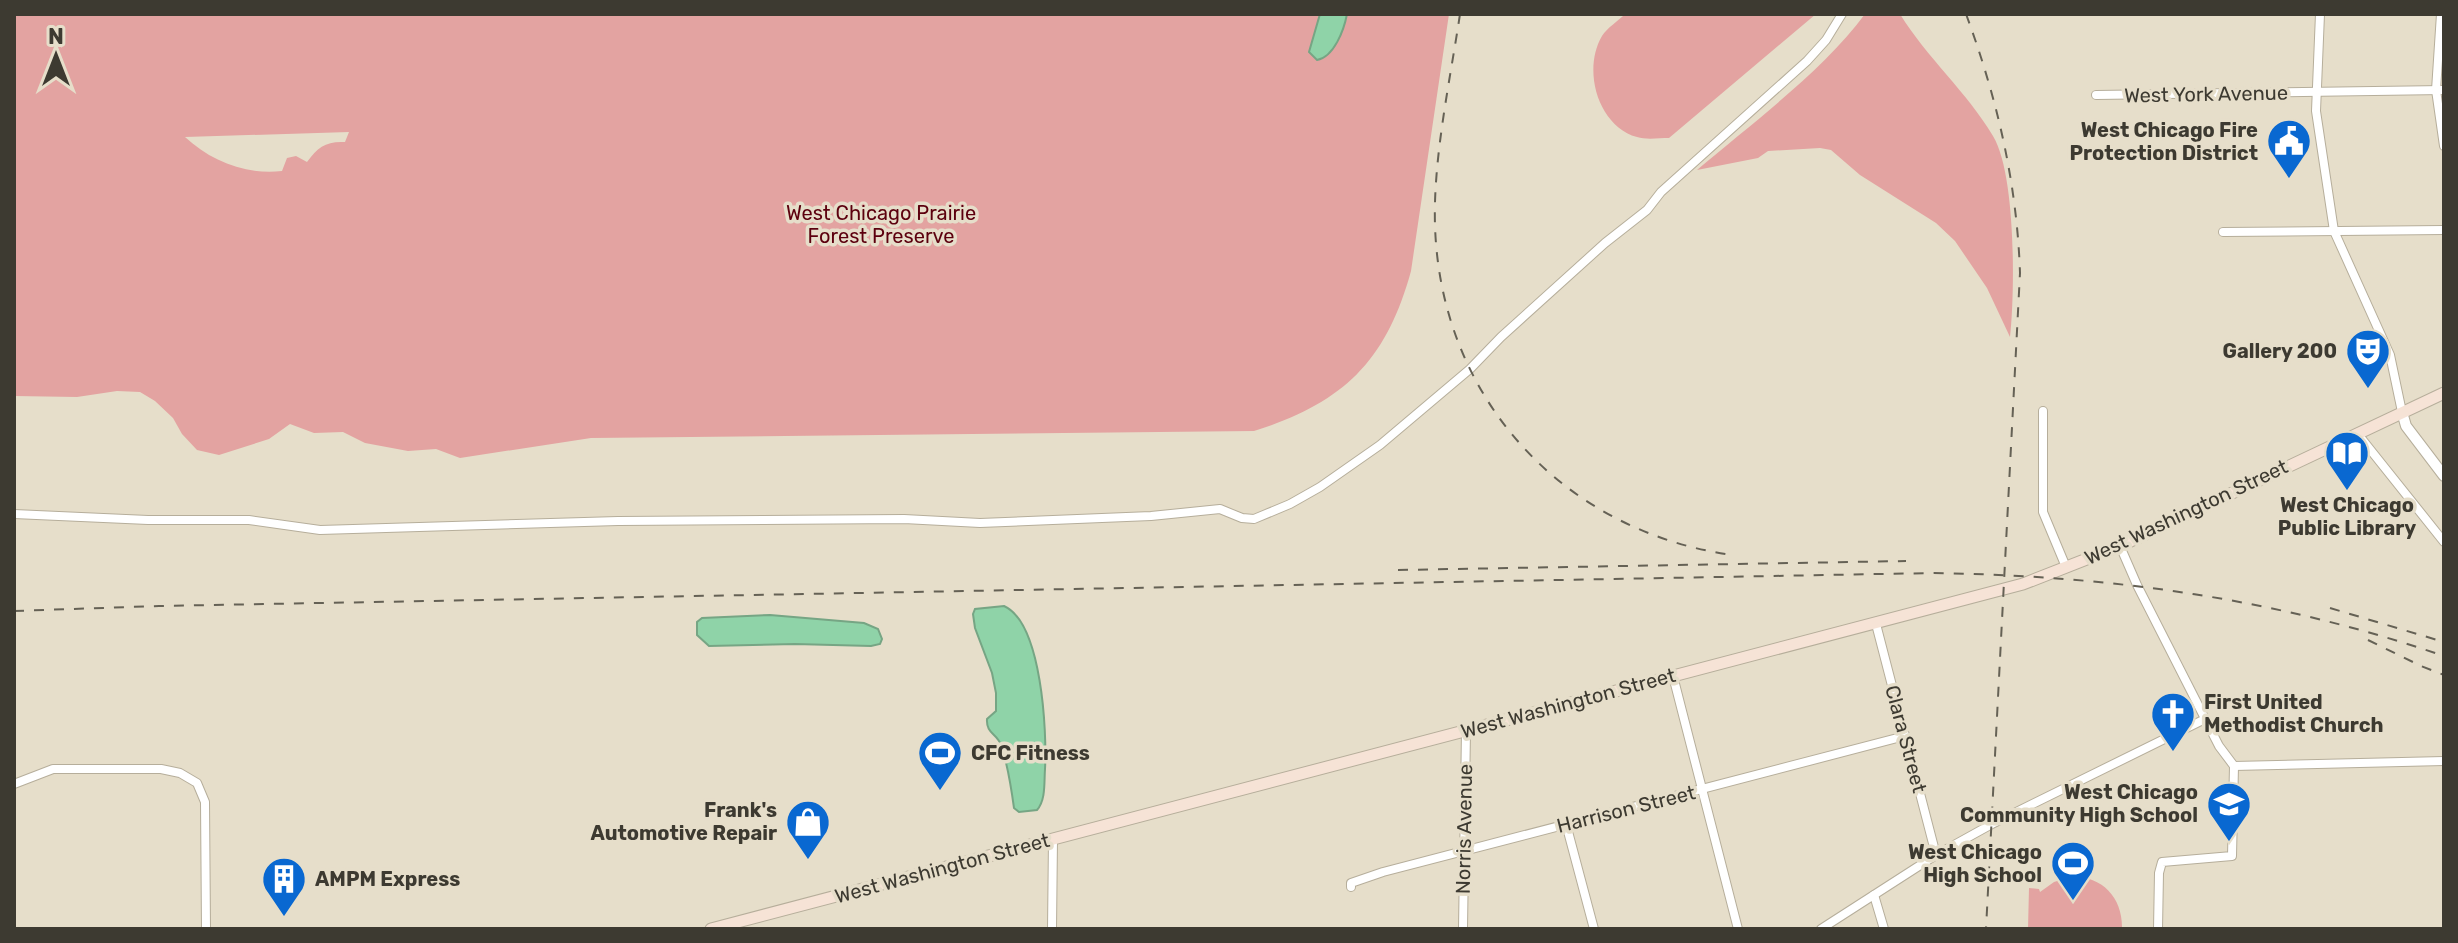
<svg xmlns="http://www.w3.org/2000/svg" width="2458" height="943" font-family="Rubik,sans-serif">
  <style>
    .green { fill: #e3a3a1; fill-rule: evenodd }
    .water { fill: #8fd3a8; stroke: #76a584; stroke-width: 2 }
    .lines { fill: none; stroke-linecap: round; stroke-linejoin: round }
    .minor-casing { stroke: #b6ae9b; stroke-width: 10 }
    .tertiary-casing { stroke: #b6ae9b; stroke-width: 12 }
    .secondary-casing { stroke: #b6ae9b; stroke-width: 13 }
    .minor { stroke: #fff; stroke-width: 8 }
    .tertiary { stroke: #fff; stroke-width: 10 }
    .secondary { stroke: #f6e3d6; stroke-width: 11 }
    .rail { stroke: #656155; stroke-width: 2; stroke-dasharray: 10 10; stroke-linecap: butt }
    .labels { text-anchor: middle; stroke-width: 7; stroke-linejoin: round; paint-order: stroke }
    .street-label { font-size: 20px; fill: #3d3a31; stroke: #e6deca }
    .poi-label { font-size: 20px; font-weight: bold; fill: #3d3a31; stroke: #e6deca; text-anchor: end }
    .park-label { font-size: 20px; fill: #5c000e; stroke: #e6deca }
  </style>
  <rect width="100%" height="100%" fill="#e6deca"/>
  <g class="green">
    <path d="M 14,14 L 1449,14 L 1411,271 C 1386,362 1343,403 1254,431 L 591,438 L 460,458 L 436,449 L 408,451 L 365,443 L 343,432 L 314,433 L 290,424 L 269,439 L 219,455 L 197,450 L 182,434 L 173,418 L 155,401 L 140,392 L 117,391 L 77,397 L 14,396 ZM 349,132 L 345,142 C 326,141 318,147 307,162 L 296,156 L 287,158 L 282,171 C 245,175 211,161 185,137 Z"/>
    <path d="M 1625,14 L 1816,14 L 1669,138 C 1659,138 1646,140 1637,137 C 1598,126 1582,70 1602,36 C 1607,28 1618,21 1625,14 Z"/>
    <path d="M 1865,14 L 1900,14 C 1927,58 1967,92 1993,136 C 2016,174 2015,292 2010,337 L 1987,288 L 1955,241 L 1936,223 L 1860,175 L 1831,150 L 1820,148 L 1768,151 L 1758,158 L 1697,170 C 1752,123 1822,72 1865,14 Z"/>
    <path d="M 2070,877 C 2101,875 2123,897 2122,929 L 2028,929 L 2029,888 L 2039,889 L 2040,892 L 2054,882 Z"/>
  </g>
  <g class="water">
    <path d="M 1320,14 L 1347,14 C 1344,30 1334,57 1317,60 L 1309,52 Z"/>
    <path d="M 1004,606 C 1042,623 1047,732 1045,769 C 1044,782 1046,800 1037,810 L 1019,812 L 1014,808 C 1011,786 1008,765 1001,745 C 997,733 986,734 987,719 L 996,711 L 996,693 L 992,673 L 975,628 L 973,614 L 975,609 Z"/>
    <path d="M 770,615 L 864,623 L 878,629 L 882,639 L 880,644 L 871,646 L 795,644 L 709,646 L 697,635 L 697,622 L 702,618 Z"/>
  </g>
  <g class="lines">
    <g class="minor-casing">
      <g id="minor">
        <path d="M 2320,14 L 2316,111 L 2334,231 L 2390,355 L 2402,412"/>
        <path d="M 2441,14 L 2436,90 L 2444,146"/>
        <path d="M 2096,95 L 2444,90"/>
        <path d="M 2223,232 L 2444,230"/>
        <path d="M 2043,411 L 2043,512 L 2066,567"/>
        <path d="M 2357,433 L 2444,542"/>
        <path d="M 14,514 L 148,520 L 249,520 L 320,530 L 618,521 L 904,519 L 980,523 L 1151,516 L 1220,509 L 1242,518 L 1254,519 L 1290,504 L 1320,487 L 1380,445 L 1470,369 L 1501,337 L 1605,243 L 1647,210 L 1661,192 L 1807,61 L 1826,40 L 1842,14"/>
        <path d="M 2120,546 L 2137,585 L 2219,746 L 2234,766 L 2232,856 L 2162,862 L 2159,873 L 2158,929"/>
        <path d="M 1876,624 L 1936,855"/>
        <path d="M 1673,676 L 1738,929"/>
        <path d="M 2234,766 L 2444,761"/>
        <path d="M 14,784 L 53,769 L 161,769 L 180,773 L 197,783 L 205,802 L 206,929"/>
        <path d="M 1566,824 L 1594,929"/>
        <path d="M 1351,887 L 1351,883 L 1383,872 L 1905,736"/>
        <path d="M 1874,895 L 1884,929"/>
        <path d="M 1052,929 L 1053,839"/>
        <path d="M 1463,929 L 1466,730"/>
        <path d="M 1821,929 L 1936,855 L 1992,824 L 2205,719"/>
      </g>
    </g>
    <g class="tertiary-casing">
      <path id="tertiary" d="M 2402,412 L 2406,426 L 2444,476"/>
    </g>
    <g class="secondary-casing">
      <path id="secondary" d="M 711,929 L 2023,584 L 2120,546 L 2444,393"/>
    </g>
    <use href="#minor" class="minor"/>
    <use href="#tertiary" class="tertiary"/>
    <use href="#secondary" class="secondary"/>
    <g class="rail">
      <path d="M 1460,14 C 1450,81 1433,158 1435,225 C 1440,397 1562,531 1732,555"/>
      <path d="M 1966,14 C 1997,98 2017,183 2020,273 L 1986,929"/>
      <path d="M 1398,570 L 1906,561"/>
      <path d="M 2330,608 L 2444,642"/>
      <path d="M 14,611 L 159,606 L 1934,573 C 2112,576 2275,598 2444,656"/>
      <path d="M 2368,640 L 2421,666 L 2444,675"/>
    </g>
  </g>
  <defs>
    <g id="civic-pin" transform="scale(2.3)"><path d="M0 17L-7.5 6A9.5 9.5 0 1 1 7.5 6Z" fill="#0968d1" stroke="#e6deca"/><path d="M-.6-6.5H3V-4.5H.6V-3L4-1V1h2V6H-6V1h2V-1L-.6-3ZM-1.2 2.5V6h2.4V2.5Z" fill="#fff"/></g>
    <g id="theatre-pin" transform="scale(2.3)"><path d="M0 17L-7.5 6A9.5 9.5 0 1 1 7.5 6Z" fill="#0968d1" stroke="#e6deca"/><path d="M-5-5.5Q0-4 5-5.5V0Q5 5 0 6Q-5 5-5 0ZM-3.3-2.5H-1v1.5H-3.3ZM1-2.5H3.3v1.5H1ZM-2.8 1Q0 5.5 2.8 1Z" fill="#fff"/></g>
    <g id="library-pin" transform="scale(2.3)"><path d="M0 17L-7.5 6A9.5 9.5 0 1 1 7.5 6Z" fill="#0968d1" stroke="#e6deca"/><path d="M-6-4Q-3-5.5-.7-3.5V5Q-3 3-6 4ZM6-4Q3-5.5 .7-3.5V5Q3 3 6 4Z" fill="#fff"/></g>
    <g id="church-pin" transform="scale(2.3)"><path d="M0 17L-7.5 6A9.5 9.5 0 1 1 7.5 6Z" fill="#0968d1" stroke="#e6deca"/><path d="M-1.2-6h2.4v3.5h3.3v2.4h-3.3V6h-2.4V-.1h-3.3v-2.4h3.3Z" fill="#fff"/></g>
    <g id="stadium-pin" transform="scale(2.3)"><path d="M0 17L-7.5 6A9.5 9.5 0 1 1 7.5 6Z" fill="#0968d1" stroke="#e6deca"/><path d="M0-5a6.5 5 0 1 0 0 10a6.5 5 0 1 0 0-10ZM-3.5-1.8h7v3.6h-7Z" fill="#fff"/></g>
    <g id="school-pin" transform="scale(2.3)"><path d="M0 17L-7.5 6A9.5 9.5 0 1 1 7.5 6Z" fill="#0968d1" stroke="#e6deca"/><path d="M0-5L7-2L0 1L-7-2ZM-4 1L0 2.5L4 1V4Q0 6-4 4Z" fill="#fff"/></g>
    <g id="shop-pin" transform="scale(2.3)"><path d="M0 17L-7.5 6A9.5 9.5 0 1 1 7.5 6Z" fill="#0968d1" stroke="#e6deca"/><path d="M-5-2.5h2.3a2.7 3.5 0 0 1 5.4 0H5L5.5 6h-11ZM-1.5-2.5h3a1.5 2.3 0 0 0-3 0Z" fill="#fff"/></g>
    <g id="building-pin" transform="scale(2.3)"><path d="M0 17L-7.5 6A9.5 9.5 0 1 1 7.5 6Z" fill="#0968d1" stroke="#e6deca"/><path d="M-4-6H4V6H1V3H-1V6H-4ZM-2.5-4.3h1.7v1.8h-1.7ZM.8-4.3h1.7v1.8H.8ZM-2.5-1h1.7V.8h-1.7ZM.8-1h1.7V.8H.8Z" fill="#fff"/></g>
  </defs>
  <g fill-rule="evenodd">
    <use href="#civic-pin" x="2289" y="141"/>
    <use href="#theatre-pin" x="2368" y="351"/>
    <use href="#library-pin" x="2347" y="453"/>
    <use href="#church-pin" x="2173" y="714"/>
    <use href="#stadium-pin" x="940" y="753"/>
    <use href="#school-pin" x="2229" y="804"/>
    <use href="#shop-pin" x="808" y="822"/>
    <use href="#stadium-pin" x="2073" y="863"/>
    <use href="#building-pin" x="284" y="879"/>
  </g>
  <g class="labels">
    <g class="street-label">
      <text transform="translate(2206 94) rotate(-1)" y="7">West York Avenue</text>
      <text transform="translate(2186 512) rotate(-25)" y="7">West Washington Street</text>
      <text transform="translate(1568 703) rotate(-15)" y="7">West Washington Street</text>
      <text transform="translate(1906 739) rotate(75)" y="7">Clara Street</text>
      <text transform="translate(1626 809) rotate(-14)" y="7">Harrison Street</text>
      <text transform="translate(1464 829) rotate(-89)" y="7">Norris Avenue</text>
      <text transform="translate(942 868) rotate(-15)" y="7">West Washington Street</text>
    </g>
    <g class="poi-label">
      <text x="2258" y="137">West Chicago Fire<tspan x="2258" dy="23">Protection District</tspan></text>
      <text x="2337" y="358">Gallery 200</text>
      <text x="2347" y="512" text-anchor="middle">West Chicago<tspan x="2347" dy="23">Public Library</tspan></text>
      <text x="2204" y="709" text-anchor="start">First United<tspan x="2204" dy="23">Methodist Church</tspan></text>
      <text x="971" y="760" text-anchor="start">CFC Fitness</text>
      <text x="2198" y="799">West Chicago<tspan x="2198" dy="23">Community High School</tspan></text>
      <text x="777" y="817">Frank's<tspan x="777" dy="23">Automotive Repair</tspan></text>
      <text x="2042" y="859">West Chicago<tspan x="2042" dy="23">High School</tspan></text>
      <text x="315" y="886" text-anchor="start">AMPM Express</text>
    </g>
    <g class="park-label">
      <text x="881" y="220">West Chicago Prairie<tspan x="881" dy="23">Forest Preserve</tspan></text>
    </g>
  </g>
  <rect width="2458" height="943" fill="none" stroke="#3d3a31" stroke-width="32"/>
  <g transform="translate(56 56)" stroke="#e6deca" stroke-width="6" paint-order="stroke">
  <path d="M0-6L14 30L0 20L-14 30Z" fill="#3d3a31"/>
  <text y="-12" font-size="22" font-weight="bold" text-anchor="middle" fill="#3d3a31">N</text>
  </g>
</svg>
